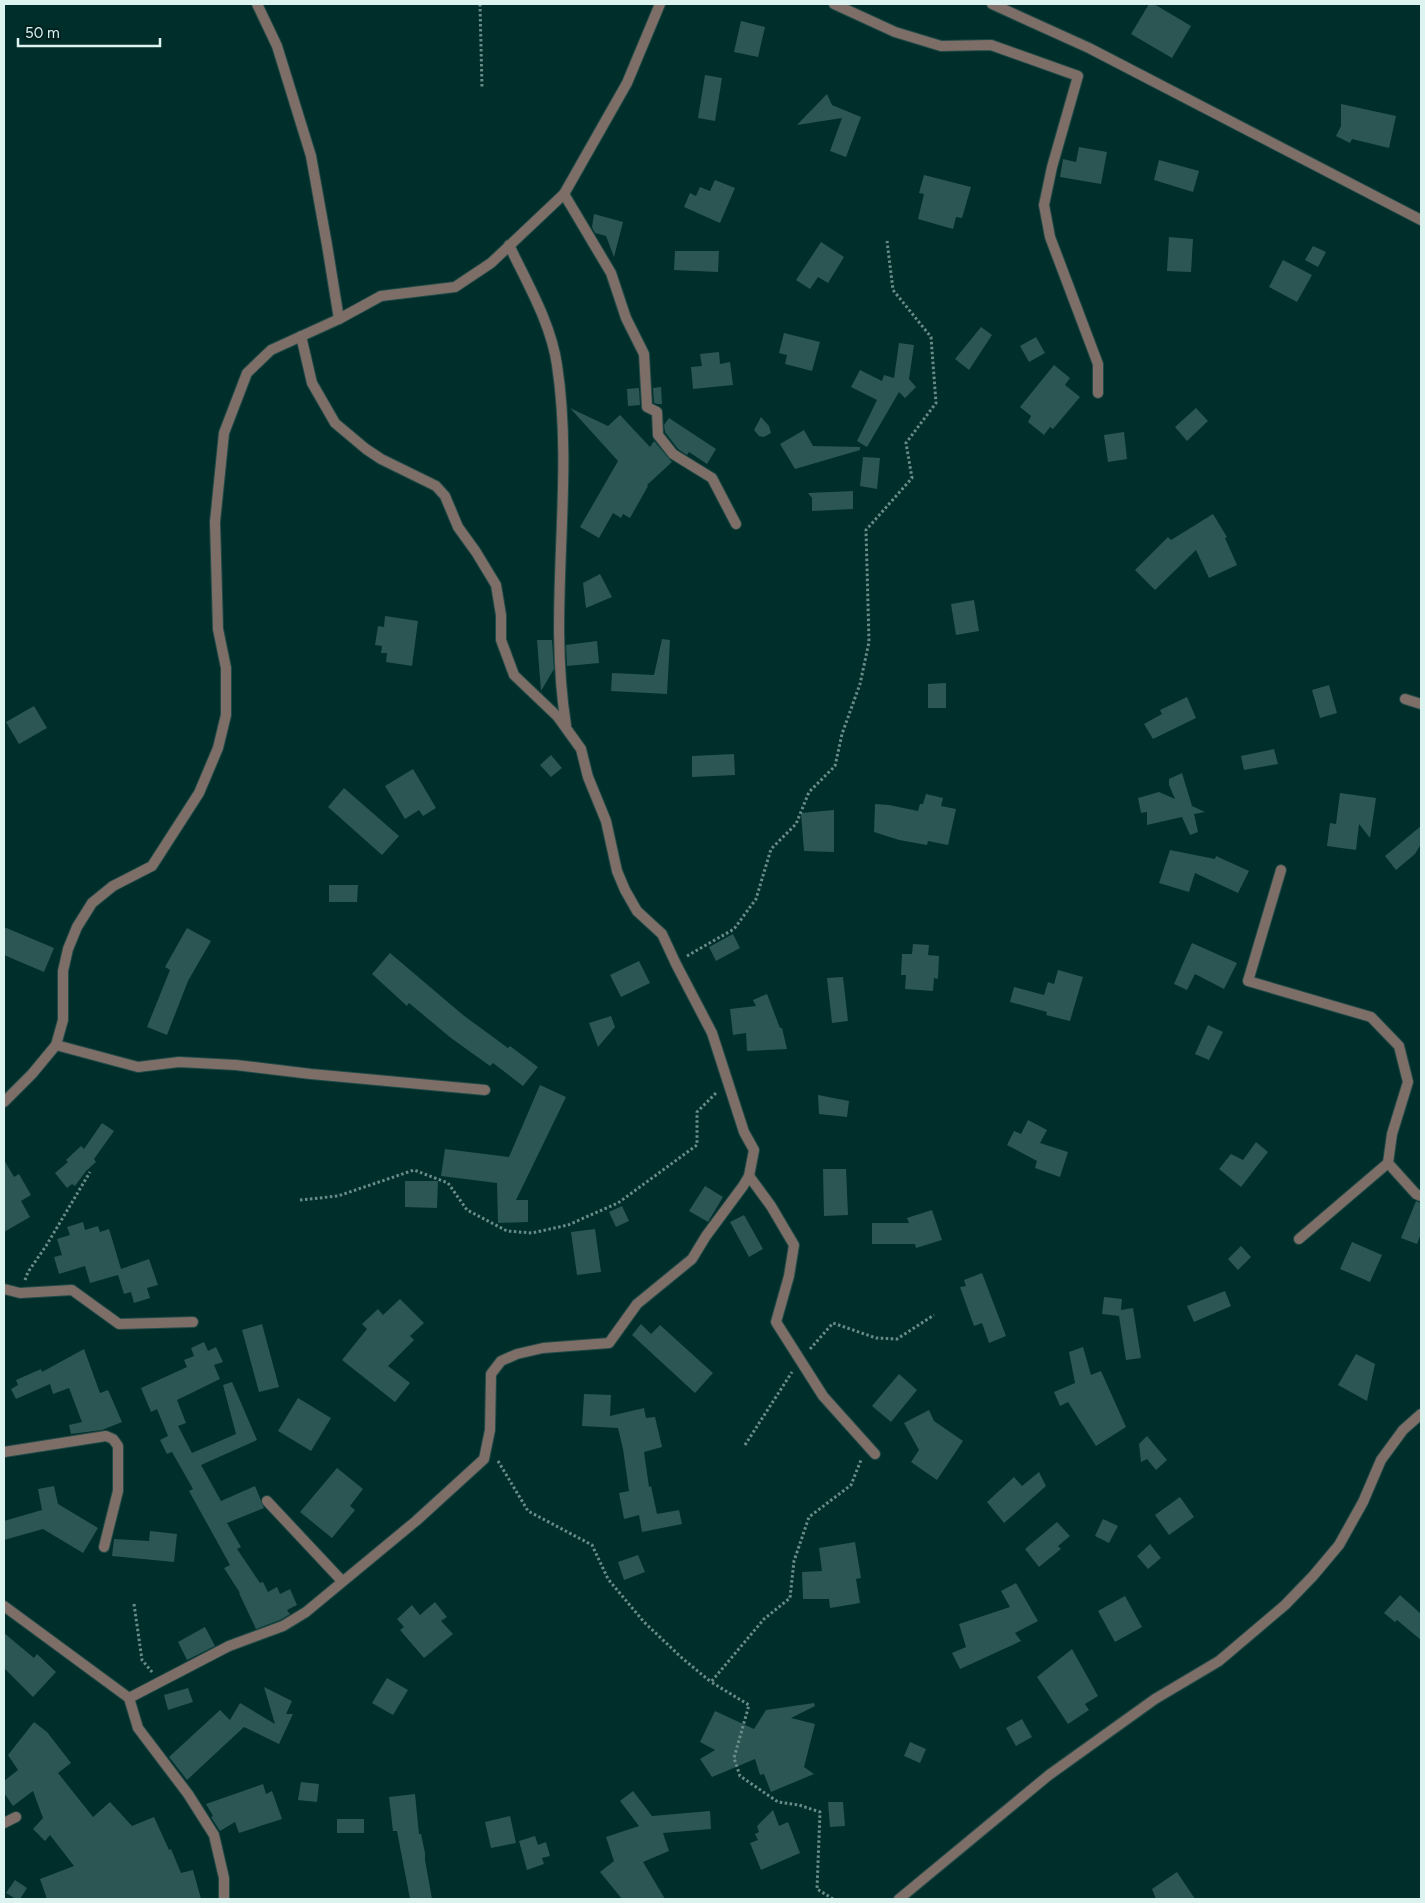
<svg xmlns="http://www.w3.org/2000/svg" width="1425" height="1903" font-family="Figtree,sans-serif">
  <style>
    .building { fill: #2b5653 }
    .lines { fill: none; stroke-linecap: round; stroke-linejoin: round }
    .street-casing { stroke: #1f4a47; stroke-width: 12 }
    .path { stroke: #698c89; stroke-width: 3; stroke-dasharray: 2.5 2.5; stroke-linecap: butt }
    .street { stroke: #7d6e67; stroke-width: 10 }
  </style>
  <rect width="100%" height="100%" fill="#002e2b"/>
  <g class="building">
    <path d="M 1149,4 L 1154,4 L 1191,26 L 1172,58 L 1131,34 Z"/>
    <path d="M 741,21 L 765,27 L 758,57 L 734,52 Z"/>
    <path d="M 705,75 L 722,78 L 715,121 L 698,118 Z"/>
    <path d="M 827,94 L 832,105 L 861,117 L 846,157 L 830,151 L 842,118 L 797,125 Z"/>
    <path d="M 1341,104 L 1396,116 L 1389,148 L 1352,139 L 1350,143 L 1336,136 L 1341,126 Z"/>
    <path d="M 1079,147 L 1107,152 L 1101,184 L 1060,177 L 1063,159 L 1076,162 Z"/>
    <path d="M 1159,160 L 1199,171 L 1193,192 L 1154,180 Z"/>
    <path d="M 924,175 L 971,187 L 962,218 L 956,217 L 953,229 L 918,219 L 924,194 L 919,193 Z"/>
    <path d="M 715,180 L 735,188 L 720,223 L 684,207 L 690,193 L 696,196 L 700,187 L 710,191 Z"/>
    <path d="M 594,214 L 623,222 L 614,257 L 606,236 L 595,233 L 592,227 Z"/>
    <path d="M 1169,237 L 1193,239 L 1191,272 L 1167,271 Z"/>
    <path d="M 821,242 L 844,257 L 828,283 L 818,277 L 810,289 L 796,280 Z"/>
    <path d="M 1313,246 L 1326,252 L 1318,267 L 1305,260 Z"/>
    <path d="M 675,251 L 719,251 L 718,272 L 674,270 Z"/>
    <path d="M 1283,260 L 1312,275 L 1297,302 L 1269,287 Z"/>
    <path d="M 981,327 L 992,335 L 969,370 L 955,359 Z"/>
    <path d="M 784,333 L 820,342 L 812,371 L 785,364 L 787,355 L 779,353 Z"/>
    <path d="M 1036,337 L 1045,353 L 1029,362 L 1020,346 Z"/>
    <path d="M 899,343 L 914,345 L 909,379 L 916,387 L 905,398 L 899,392 L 867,447 L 857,441 L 877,400 L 851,387 L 860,370 L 882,381 L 884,375 L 894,378 Z"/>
    <path d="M 719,352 L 720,364 L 730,362 L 733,385 L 693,389 L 691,367 L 702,366 L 700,354 Z"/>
    <path d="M 1054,365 L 1070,378 L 1065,385 L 1080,397 L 1053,429 L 1050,427 L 1044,435 L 1028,422 L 1031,416 L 1020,407 Z"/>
    <path d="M 661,387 L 662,404 L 657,404 L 654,403 L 653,388 Z"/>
    <path d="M 639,388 L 640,405 L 628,406 L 627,389 Z"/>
    <path d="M 570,408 L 608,426 L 620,415 L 650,447 L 654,441 L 672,462 L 647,485 L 648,486 L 630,518 L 623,514 L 621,518 L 613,513 L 599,538 L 580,527 L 618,461 Z"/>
    <path d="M 1196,408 L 1208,421 L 1187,441 L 1175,427 Z"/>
    <path d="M 761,417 L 769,426 L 771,433 L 764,437 L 759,436 L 754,430 Z"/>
    <path d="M 669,418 L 716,449 L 707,464 L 689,452 L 687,455 L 678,449 L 665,432 L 664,425 Z"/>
    <path d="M 804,430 L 813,446 L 860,447 L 860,450 L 795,469 L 780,444 Z"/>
    <path d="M 1124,432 L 1127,459 L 1108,462 L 1104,435 Z"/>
    <path d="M 863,457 L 880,458 L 877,489 L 860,486 Z"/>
    <path d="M 853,491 L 853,509 L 812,511 L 812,498 L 808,493 Z"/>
    <path d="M 1213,514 L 1227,537 L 1225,538 L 1237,565 L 1209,578 L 1196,550 L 1155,590 L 1135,570 L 1168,537 L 1171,540 Z"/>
    <path d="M 600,574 L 612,597 L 586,608 L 583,583 Z"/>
    <path d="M 974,600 L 979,631 L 956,635 L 951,604 Z"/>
    <path d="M 385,616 L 418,621 L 412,666 L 386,662 L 387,653 L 381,653 L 382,646 L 375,645 L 378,626 L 384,627 Z"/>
    <path d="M 662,639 L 670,640 L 667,694 L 611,691 L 612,673 L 654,675 Z"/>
    <path d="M 537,640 L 552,640 L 554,669 L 541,691 Z"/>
    <path d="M 597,641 L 599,663 L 567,666 L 566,645 Z"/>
    <path d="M 946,683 L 946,708 L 928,708 L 928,684 Z"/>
    <path d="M 1329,685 L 1337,713 L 1320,718 L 1312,690 Z"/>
    <path d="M 1187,697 L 1196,718 L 1153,739 L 1144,724 L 1162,714 L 1160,710 Z"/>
    <path d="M 34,706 L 47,728 L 19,744 L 6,722 Z"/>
    <path d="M 1274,749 L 1278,764 L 1244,770 L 1241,756 Z"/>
    <path d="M 734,754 L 735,775 L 692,777 L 692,756 Z"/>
    <path d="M 551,755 L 562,768 L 551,777 L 540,765 Z"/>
    <path d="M 413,769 L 436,808 L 423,816 L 419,810 L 405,819 L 385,786 Z"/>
    <path d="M 1182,773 L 1192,806 L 1205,812 L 1194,814 L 1198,832 L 1190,835 L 1182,817 L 1147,825 L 1147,812 L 1141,813 L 1138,798 L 1159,792 L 1175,799 L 1169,785 L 1169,779 Z"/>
    <path d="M 344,788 L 399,836 L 382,855 L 328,807 Z"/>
    <path d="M 1340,793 L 1376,798 L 1370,838 L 1359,824 L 1356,850 L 1327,846 L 1330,823 L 1336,824 Z"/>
    <path d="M 926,794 L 943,798 L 941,806 L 956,809 L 948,845 L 928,841 L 927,845 L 899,840 L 874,832 L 875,804 L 889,805 L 918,811 L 920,804 L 923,804 Z"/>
    <path d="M 834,810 L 834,852 L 804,851 L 801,813 Z"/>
    <path d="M 1421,826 L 1421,844 L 1415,854 L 1396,870 L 1385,856 Z"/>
    <path d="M 1170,850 L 1215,859 L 1216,856 L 1249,871 L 1238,893 L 1195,873 L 1189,892 L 1159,883 Z"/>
    <path d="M 329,885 L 358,885 L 357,902 L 329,902 Z"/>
    <path d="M 4,927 L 54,948 L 44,972 L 4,955 Z"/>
    <path d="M 187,928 L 211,941 L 188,981 L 167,1035 L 147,1027 L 170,970 L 165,967 Z"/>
    <path d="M 733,934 L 740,948 L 716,961 L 709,947 Z"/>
    <path d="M 1192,943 L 1237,963 L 1224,989 L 1195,974 L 1187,990 L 1174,984 Z"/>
    <path d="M 913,944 L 929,945 L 928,955 L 939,956 L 938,979 L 934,978 L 933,991 L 905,989 L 906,975 L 901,975 L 902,954 L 912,954 Z"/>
    <path d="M 390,953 L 463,1015 L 508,1048 L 510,1046 L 538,1067 L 523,1086 L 493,1063 L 490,1066 L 451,1038 L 409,1003 L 407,1006 L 372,974 Z"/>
    <path d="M 639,961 L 650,983 L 621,997 L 610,975 Z"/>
    <path d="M 1058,970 L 1083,977 L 1070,1021 L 1046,1015 L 1047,1012 L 1010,1002 L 1014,987 L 1044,995 L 1048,982 L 1054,984 Z"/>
    <path d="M 843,977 L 848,1021 L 832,1023 L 827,978 Z"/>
    <path d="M 767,994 L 780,1028 L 782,1028 L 787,1049 L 747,1051 L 746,1033 L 733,1035 L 730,1009 L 756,1006 L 753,1000 Z"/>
    <path d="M 611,1016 L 615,1027 L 598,1047 L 589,1023 Z"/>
    <path d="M 1208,1025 L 1223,1032 L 1209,1060 L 1195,1054 Z"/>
    <path d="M 540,1085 L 566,1097 L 516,1200 L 528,1200 L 528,1222 L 498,1223 L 497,1183 L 441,1176 L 445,1149 L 509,1157 Z"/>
    <path d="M 818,1095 L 849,1101 L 847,1117 L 819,1114 Z"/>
    <path d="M 1028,1120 L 1047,1130 L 1040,1143 L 1068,1152 L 1060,1177 L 1035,1168 L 1037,1161 L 1007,1145 L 1014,1131 L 1021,1134 Z"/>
    <path d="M 102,1123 L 114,1131 L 94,1159 L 96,1162 L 86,1171 L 75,1186 L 72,1184 L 67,1188 L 55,1173 L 68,1162 L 66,1160 L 81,1146 L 84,1149 Z"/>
    <path d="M 1256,1142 L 1268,1152 L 1241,1187 L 1219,1169 L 1231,1154 L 1243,1160 Z"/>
    <path d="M 4,1160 L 14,1177 L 19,1174 L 31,1195 L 21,1201 L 30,1217 L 4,1232 Z"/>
    <path d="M 823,1169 L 846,1169 L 848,1215 L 824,1216 Z"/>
    <path d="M 405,1181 L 438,1181 L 437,1208 L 405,1207 Z"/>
    <path d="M 705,1186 L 723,1197 L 708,1222 L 689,1211 Z"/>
    <path d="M 1416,1201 L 1421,1203 L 1421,1234 L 1417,1244 L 1401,1238 Z"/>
    <path d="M 622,1206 L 629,1221 L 616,1227 L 609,1212 Z"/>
    <path d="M 932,1210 L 942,1240 L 916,1248 L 915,1244 L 872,1244 L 872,1223 L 909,1223 L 907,1218 Z"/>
    <path d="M 744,1215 L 763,1249 L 749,1257 L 730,1222 Z"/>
    <path d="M 83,1222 L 85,1230 L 98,1226 L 100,1232 L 109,1229 L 121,1269 L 149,1259 L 158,1285 L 147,1288 L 150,1298 L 134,1303 L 131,1292 L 124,1294 L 118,1275 L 90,1283 L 85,1266 L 59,1274 L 54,1257 L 62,1255 L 57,1239 L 70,1235 L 67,1227 Z"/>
    <path d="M 595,1229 L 601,1272 L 577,1275 L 571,1232 Z"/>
    <path d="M 1352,1242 L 1382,1255 L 1370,1282 L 1340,1269 Z"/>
    <path d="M 1241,1246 L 1251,1257 L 1238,1270 L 1228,1259 Z"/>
    <path d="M 982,1273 L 1006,1336 L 989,1343 L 982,1323 L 974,1326 L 960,1287 L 966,1286 L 964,1280 Z"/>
    <path d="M 1225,1291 L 1231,1306 L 1194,1322 L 1187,1306 Z"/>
    <path d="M 1104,1297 L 1122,1299 L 1121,1310 L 1133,1308 L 1141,1358 L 1126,1360 L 1119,1316 L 1102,1314 Z"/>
    <path d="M 400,1299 L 424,1323 L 410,1336 L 414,1340 L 388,1366 L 410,1383 L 395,1402 L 342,1360 L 367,1329 L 362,1324 L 378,1309 L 383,1315 Z"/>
    <path d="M 262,1324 L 279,1387 L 259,1392 L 242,1330 Z"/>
    <path d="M 641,1324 L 651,1334 L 660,1325 L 713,1373 L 695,1393 L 632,1335 Z"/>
    <path d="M 204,1342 L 208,1351 L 216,1347 L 223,1362 L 214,1365 L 220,1379 L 177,1400 L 186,1423 L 178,1426 L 192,1453 L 236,1434 L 223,1385 L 232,1382 L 257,1440 L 201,1465 L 221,1501 L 255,1486 L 264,1508 L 227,1523 L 241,1547 L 237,1549 L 260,1583 L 263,1582 L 268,1592 L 277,1587 L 280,1594 L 290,1589 L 297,1605 L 287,1610 L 290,1614 L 280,1620 L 256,1629 L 239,1593 L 240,1593 L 224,1568 L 230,1565 L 189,1491 L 193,1489 L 172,1452 L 167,1454 L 160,1440 L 168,1436 L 157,1409 L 151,1412 L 141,1388 L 187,1367 L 184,1360 L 194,1356 L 191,1348 Z"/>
    <path d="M 1083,1347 L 1091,1375 L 1101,1371 L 1126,1427 L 1096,1446 L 1068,1402 L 1060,1406 L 1054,1392 L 1075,1383 L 1069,1352 Z"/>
    <path d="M 84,1349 L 100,1393 L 108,1390 L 122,1422 L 102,1430 L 71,1434 L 69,1425 L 82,1422 L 69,1388 L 53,1394 L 50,1384 L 16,1399 L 11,1389 L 18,1385 L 16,1380 L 41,1369 L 42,1372 Z"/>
    <path d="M 1356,1354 L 1375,1364 L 1367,1401 L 1338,1385 Z"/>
    <path d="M 899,1374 L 917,1390 L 891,1422 L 872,1406 Z"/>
    <path d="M 584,1394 L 611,1395 L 610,1416 L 644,1408 L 646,1418 L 655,1417 L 662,1447 L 644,1452 L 649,1487 L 651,1486 L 657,1514 L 679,1510 L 682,1524 L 642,1532 L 639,1515 L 624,1519 L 619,1493 L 629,1491 L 623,1449 L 618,1428 L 582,1426 Z"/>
    <path d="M 298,1398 L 331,1418 L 311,1451 L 278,1431 Z"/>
    <path d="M 929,1410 L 934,1421 L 963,1441 L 937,1480 L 911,1462 L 919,1450 L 904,1423 Z"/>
    <path d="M 1147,1436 L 1167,1460 L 1156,1470 L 1147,1459 L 1141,1462 L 1139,1444 Z"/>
    <path d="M 337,1468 L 363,1489 L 350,1506 L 355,1510 L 332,1538 L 300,1512 Z"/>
    <path d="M 1039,1472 L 1046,1486 L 1004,1523 L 987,1502 L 1014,1477 L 1022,1486 Z"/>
    <path d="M 54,1486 L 58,1504 L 98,1528 L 83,1553 L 43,1529 L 4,1540 L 4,1521 L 42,1510 L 38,1489 Z"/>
    <path d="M 1180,1497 L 1194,1517 L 1169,1535 L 1155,1515 Z"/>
    <path d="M 1103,1519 L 1118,1526 L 1109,1543 L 1095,1536 Z"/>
    <path d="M 1057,1522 L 1070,1536 L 1058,1546 L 1061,1549 L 1039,1567 L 1025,1549 Z"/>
    <path d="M 150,1531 L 177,1534 L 174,1562 L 112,1556 L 114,1539 L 149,1541 Z"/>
    <path d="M 855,1542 L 861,1578 L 856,1579 L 860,1603 L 830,1608 L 829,1599 L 803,1599 L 802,1572 L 822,1571 L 819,1548 Z"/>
    <path d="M 1150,1544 L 1161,1558 L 1148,1569 L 1137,1556 Z"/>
    <path d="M 638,1555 L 645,1572 L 624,1580 L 618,1562 Z"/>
    <path d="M 1016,1583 L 1038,1621 L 1015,1633 L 1021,1641 L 960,1669 L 952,1653 L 966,1647 L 959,1624 L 1010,1607 L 1001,1591 Z"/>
    <path d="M 1400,1595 L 1421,1614 L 1421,1640 L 1397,1620 L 1395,1622 L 1384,1613 Z"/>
    <path d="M 1125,1596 L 1142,1627 L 1115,1642 L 1098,1611 Z"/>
    <path d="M 435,1602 L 447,1617 L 441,1621 L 453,1634 L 424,1658 L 400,1630 L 404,1627 L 397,1619 L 412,1605 L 420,1615 Z"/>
    <path d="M 205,1627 L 215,1646 L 187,1660 L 178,1642 Z"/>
    <path d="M 4,1633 L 34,1658 L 37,1654 L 56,1672 L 33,1697 L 4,1668 Z"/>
    <path d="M 1072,1649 L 1098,1696 L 1085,1704 L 1089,1710 L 1068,1724 L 1037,1677 Z"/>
    <path d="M 387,1678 L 408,1690 L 393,1715 L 372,1703 Z"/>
    <path d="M 264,1687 L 292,1701 L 286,1714 L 293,1714 L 279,1744 L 244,1727 L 187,1780 L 169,1757 L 220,1710 L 230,1720 L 240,1703 L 275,1724 Z"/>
    <path d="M 188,1688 L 193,1702 L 168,1710 L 164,1695 Z"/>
    <path d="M 814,1703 L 815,1706 L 791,1718 L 815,1724 L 804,1767 L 814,1774 L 771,1792 L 764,1774 L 760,1775 L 755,1759 L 712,1777 L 700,1759 L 715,1750 L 700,1742 L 715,1711 L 754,1729 L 766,1710 Z"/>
    <path d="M 1022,1719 L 1032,1737 L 1016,1746 L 1006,1728 Z"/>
    <path d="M 34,1722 L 47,1732 L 71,1763 L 58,1773 L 93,1817 L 110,1802 L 132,1826 L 154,1817 L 169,1850 L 171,1849 L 181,1873 L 193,1870 L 201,1899 L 47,1899 L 40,1879 L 74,1866 L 50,1835 L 45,1841 L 33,1829 L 43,1818 L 33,1791 L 13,1806 L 4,1793 L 4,1781 L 18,1770 L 8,1755 Z"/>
    <path d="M 910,1742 L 926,1749 L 920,1763 L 904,1756 Z"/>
    <path d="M 301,1782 L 319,1784 L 317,1802 L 298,1800 Z"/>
    <path d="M 263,1784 L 266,1794 L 272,1791 L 282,1819 L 239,1833 L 235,1822 L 220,1831 L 211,1817 L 213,1816 L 206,1804 Z"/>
    <path d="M 633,1791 L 652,1816 L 710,1811 L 711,1829 L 663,1833 L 669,1851 L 643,1862 L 665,1899 L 622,1899 L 600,1872 L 614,1861 L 606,1837 L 639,1826 L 620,1801 Z"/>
    <path d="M 415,1794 L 419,1834 L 421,1834 L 425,1853 L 425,1860 L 432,1899 L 410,1899 L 397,1831 L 393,1831 L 389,1797 Z"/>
    <path d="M 828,1802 L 843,1802 L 845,1826 L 830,1827 Z"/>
    <path d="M 773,1810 L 779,1826 L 788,1822 L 800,1853 L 761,1870 L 750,1843 L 758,1840 L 755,1834 L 759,1832 L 757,1826 Z"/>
    <path d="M 510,1816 L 516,1843 L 491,1848 L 485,1822 Z"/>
    <rect x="337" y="1819" width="27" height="14"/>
    <path d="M 535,1836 L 538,1845 L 546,1842 L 550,1856 L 542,1858 L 544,1864 L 527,1870 L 519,1841 Z"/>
    <path d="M 1177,1872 L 1195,1899 L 1156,1899 L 1152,1889 Z"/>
    <path d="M 15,1880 L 27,1888 L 20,1899 L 16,1899 L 6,1893 Z"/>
  </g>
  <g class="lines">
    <g class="street-casing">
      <g id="street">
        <path d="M 257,4 L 277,46 L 311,156 L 327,245 L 339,319"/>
        <path d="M 834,4 L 895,32 L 941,46 L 991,45 L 1078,76 L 1052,167 L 1044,205 L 1050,237 L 1098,364 L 1098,393"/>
        <path d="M 992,4 L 1089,48 L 1421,220"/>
        <path d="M 564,194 L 611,273 L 626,318 L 644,354 L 647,407 L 657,412 L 658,435 L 673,454 L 712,478 L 736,524"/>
        <path d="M 509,245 C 527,283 551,323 557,365 C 575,484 547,606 566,725"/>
        <path d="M 1405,699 L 1421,704"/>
        <path d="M 1281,870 L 1248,981 L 1371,1017 L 1399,1046 L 1408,1082 L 1392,1134 L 1388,1163 L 1416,1194 L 1421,1196"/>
        <path d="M 56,1045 L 138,1067 L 179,1062 L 236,1065 L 311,1074 L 485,1090"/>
        <path d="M 4,1102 L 32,1074 L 56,1045 L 63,1020 L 63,971 L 68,949 L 77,927 L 92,903 L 113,886 L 152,866 L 199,793 L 218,748 L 226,715 L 226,668 L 218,629 L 215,522 L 224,433 L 247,373 L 271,350 L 339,319 L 381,296 L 455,287 L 491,263 L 564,194 L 627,83 L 660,4"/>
        <path d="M 749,1176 L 771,1206 L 794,1245 L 789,1276 L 776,1322 L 823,1396 L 875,1454"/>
        <path d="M 1299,1239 L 1388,1163"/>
        <path d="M 4,1289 L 20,1293 L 72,1290 L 119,1324 L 193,1322"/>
        <path d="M 4,1452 L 106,1436 L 113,1439 L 118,1446 L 118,1491 L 104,1547"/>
        <path d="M 267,1501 L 342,1581"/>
        <path d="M 4,1606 L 129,1698 L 138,1728 L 188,1794 L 214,1835 L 224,1878 L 224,1899"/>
        <path d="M 129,1698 L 229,1646 L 283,1626 L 306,1612 L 416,1521 L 484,1459 L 490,1430 L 491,1374 L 501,1361 L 517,1354 L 543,1348 L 609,1343 L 637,1304 L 692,1259 L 706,1236 L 743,1186 L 749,1176 L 754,1150 L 744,1132 L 712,1033 L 676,964 L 662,934 L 637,911 L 625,890 L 617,871 L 606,821 L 588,777 L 581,749 L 558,717 L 514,675 L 501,640 L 501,615 L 496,585 L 476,552 L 458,527 L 445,496 L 436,486 L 381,459 L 366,449 L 335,423 L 312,383 L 301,336"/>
        <path d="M 4,1823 L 16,1817"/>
        <path d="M 899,1899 L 1049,1775 L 1155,1699 L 1219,1661 L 1285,1605 L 1313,1576 L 1339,1545 L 1363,1502 L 1381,1460 L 1403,1430 L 1421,1414"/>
      </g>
    </g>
    <g class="path">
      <path d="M 480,4 L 482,88"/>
      <path d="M 687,956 L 734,929 L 756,899 L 771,849 L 796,824 L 809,792 L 835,766 L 842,734 L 860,684 L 869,642 L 866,530 L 912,478 L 906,443 L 936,403 L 931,337 L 893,290 L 887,241"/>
      <path d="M 300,1200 L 338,1196 L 414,1170 L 448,1183 L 467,1210 L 507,1231 L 532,1233 L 568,1225 L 618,1203 L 697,1145 L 697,1112 L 717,1092"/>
      <path d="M 25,1280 L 28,1272 L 46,1246 L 90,1172"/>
      <path d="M 810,1349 L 833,1323 L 876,1338 L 897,1339 L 934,1315"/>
      <path d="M 745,1445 L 792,1372"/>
      <path d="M 498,1461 L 528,1511 L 592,1545 L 608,1579 L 644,1622 L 682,1658 L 711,1682"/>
      <path d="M 134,1604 L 142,1660 L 152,1672"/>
      <path d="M 833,1899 L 817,1889 L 820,1812 L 799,1805 L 778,1802 L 740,1776 L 734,1758 L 749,1705 L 711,1682 L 764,1619 L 790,1598 L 794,1561 L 809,1517 L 851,1485 L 861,1460"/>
    </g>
    <use href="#street" class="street"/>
  </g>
  <rect width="1425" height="1903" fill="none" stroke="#dcf3f0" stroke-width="10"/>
  <path d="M18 38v8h142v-8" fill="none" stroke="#dcf3f0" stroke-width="2.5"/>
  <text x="25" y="38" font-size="15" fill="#dcf3f0" stroke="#012221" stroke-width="4" paint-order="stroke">50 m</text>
</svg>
